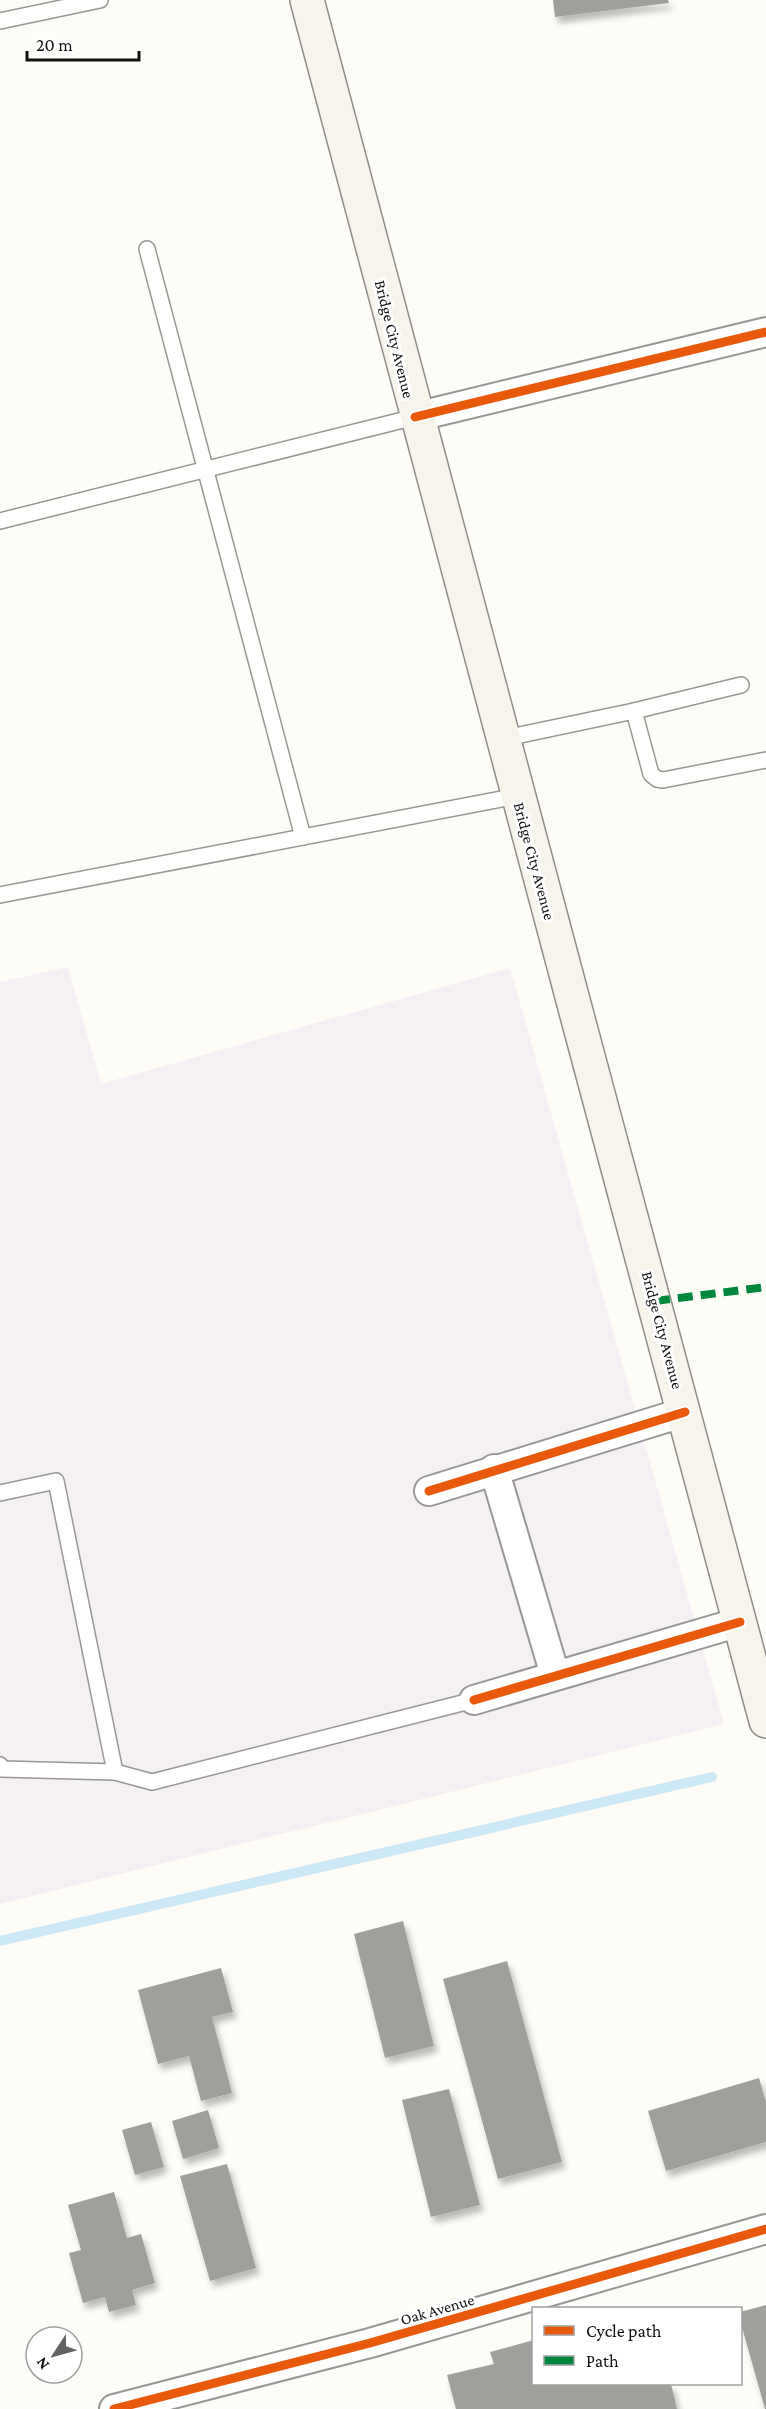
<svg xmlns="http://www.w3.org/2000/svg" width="766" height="2409" font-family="'Crimson Pro',serif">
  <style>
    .industrial { fill: #f5f0f3 }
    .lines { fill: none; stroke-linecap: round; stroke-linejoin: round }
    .stream { stroke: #cde8f7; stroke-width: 10 }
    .building { fill: #a19f9c; filter: url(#shadow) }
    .lane-casing { stroke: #979795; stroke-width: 18 }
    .street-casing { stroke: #979795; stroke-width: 32 }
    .secondary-casing { stroke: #8e8d8b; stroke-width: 36 }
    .lane { stroke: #fffffe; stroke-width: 15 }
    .street { stroke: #fffffe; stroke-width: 28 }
    .secondary { stroke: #f6f4eb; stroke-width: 33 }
    .quiet { stroke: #00873e; stroke-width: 8; stroke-dasharray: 15 8; stroke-linecap: butt }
    .cycleway-casing { stroke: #fff; stroke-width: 13 }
    .cycleway { stroke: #e8590c; stroke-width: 9 }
    .labels { text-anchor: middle; stroke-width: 6; stroke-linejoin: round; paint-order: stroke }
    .street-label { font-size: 16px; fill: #111; stroke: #fff }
  </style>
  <defs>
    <filter id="shadow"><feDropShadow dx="3.5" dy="6" stdDeviation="3" flood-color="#0004"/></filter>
  </defs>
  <rect width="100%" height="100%" fill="#fdfcf7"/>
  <path class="industrial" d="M 68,967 L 101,1084 L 510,968 L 724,1724 L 0,1904 L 0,982 Z"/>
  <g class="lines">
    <path class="stream" d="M 0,1941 L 712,1777"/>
  </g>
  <g class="building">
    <path d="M 553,0 L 668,0 L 669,3 L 555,17 Z"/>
    <path d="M 403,1921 L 434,2046 L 385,2058 L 354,1934 Z"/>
    <path d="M 507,1961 L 562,2162 L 498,2179 L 443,1979 Z"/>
    <path d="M 221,1968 L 233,2012 L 212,2017 L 232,2093 L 201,2101 L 189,2056 L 158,2064 L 138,1990 Z"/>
    <path d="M 759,2078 L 766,2102 L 766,2142 L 666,2171 L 648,2111 Z"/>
    <path d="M 449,2089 L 480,2205 L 431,2217 L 402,2100 Z"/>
    <path d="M 208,2110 L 219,2148 L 183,2159 L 172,2121 Z"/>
    <path d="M 151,2122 L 164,2167 L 135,2175 L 122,2130 Z"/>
    <path d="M 227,2164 L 256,2268 L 210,2281 L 180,2176 Z"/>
    <path d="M 114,2192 L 127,2238 L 141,2234 L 155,2283 L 132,2290 L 136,2305 L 109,2312 L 105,2297 L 83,2303 L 69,2253 L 81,2250 L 68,2205 Z"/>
    <path d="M 766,2305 L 766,2409 L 765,2409 L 740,2320 L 740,2312 Z"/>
    <path d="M 534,2340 L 534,2384 L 671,2384 L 677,2409 L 456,2409 L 447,2375 L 494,2364 L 490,2352 Z"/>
  </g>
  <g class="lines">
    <g class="lane-casing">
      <g id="lane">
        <path d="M 0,21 L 100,0"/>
        <path d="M 147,249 L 303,837"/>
        <path d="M 0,521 L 415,417"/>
        <path d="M 634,711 L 651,774 L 657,779 L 663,780 L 766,760"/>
        <path d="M 501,739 L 634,711 L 741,685"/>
        <path d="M 0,895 L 517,796"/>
        <path d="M 0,1493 L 56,1481 L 115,1772"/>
        <path d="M 0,1765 L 1,1769 L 115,1772 L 152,1782 L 474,1700"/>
      </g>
    </g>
    <g class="street-casing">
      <g id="street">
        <path d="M 415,417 L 766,332"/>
        <path d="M 494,1469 L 555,1675"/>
        <path d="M 429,1491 L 685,1412"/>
        <path d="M 474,1700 L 740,1622"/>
        <path d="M 114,2409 L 370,2343 L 766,2229"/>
      </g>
    </g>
    <g class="secondary-casing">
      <path id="secondary" d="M 307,0 C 456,575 614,1147 766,1721"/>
    </g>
    <use href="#lane" class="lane"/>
    <use href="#street" class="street"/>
    <use href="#secondary" class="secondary"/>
    <path class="quiet" d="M 655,1301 L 766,1287"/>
    <g class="cycleway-casing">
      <g id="cycleway">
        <path d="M 415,417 L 766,332"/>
        <path d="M 429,1491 L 685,1412"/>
        <path d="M 474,1700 L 740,1622"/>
        <path d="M 114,2409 L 370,2343 L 766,2229"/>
      </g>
    </g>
    <use href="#cycleway" class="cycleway"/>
  </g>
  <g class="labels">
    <g class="street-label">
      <text transform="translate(395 339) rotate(76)" y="6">Bridge City Avenue</text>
      <text transform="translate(535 861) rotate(75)" y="6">Bridge City Avenue</text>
      <text transform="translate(663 1330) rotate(75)" y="6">Bridge City Avenue</text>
      <text transform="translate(437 2309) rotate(-16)" y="6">Oak Avenue</text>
    </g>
  </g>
  <rect x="532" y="2307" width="210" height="78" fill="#ffffff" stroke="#a0a0a0" stroke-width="1.5"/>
  <rect x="544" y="2326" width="30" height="9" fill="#e8590c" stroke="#a0a0a0" stroke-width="1.5"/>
  <text x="586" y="2337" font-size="18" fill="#111111">Cycle path</text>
  <rect x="544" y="2356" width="30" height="9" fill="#00873e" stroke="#a0a0a0" stroke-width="1.5"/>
  <text x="586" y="2367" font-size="18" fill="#111111">Path</text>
  <g transform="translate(54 2355) rotate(234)"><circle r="28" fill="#ffffff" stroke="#a0a0a0" stroke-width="1.5"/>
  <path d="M0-4.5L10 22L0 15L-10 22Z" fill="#646362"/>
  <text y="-9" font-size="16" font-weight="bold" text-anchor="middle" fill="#111111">N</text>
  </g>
  <path d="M27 51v9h112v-9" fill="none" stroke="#111111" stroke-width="3"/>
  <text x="36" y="51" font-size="18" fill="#111111" stroke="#ffffff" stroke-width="4.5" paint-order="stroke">20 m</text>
</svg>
